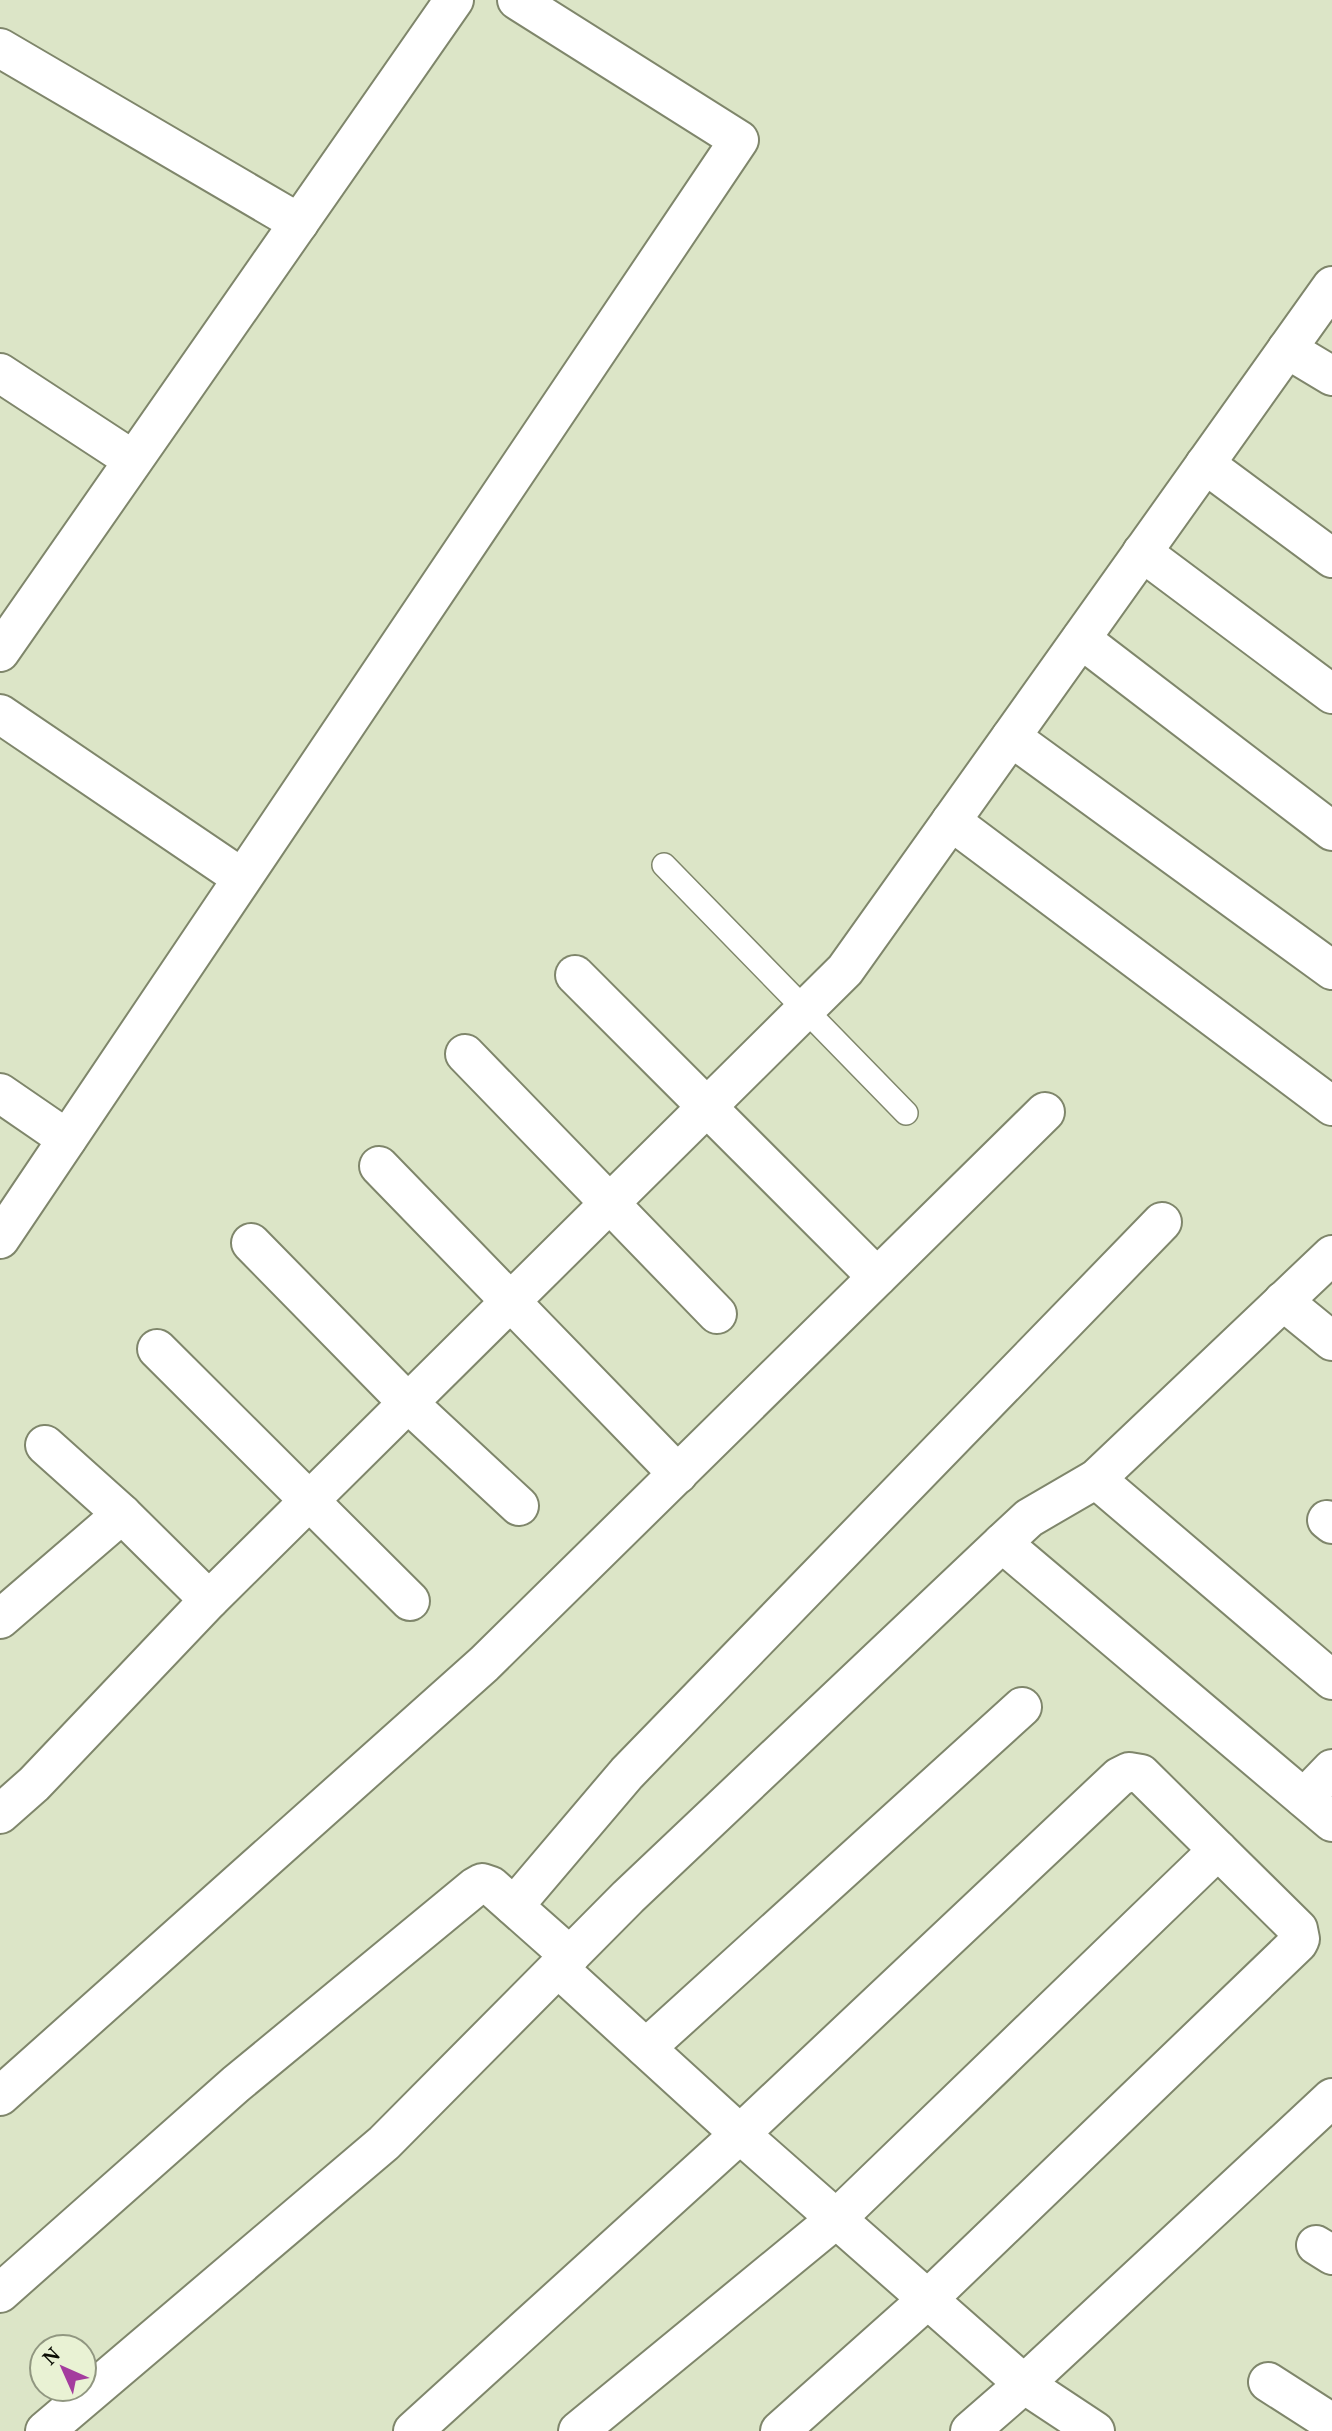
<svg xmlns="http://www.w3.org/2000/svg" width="1332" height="2431" font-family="'Noto Serif',serif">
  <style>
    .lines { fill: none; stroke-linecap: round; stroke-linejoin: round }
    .lane-casing { stroke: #7f866b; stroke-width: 26 }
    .street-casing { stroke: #7f866b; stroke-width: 42 }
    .lane { stroke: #fff; stroke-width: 23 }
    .street { stroke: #fff; stroke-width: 38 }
  </style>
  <rect width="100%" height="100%" fill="#dce5c7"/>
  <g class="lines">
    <g class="lane-casing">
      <path id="lane" d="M 664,865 L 906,1113"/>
    </g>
    <g class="street-casing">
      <g id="street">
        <path d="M 0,48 L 299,223"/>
        <path d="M 1287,349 L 1332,376"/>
        <path d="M 0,373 L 133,460"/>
        <path d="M 1205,464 L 1332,558"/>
        <path d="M 1142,552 L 1332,694"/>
        <path d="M 1081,639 L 1332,831"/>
        <path d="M 0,652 L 454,0"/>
        <path d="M 0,714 L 242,878"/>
        <path d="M 1011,737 L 1332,970"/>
        <path d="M 951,821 L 1332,1106"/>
        <path d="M 575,975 L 877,1277"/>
        <path d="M 465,1054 L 717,1314"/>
        <path d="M 0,1093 L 67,1139"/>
        <path d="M 379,1166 L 678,1474"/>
        <path d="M 0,1239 L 739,140 L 517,0"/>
        <path d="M 251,1243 L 408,1403 L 519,1506"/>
        <path d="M 1283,1301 L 1332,1341"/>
        <path d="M 157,1349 L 410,1601"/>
        <path d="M 45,1445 L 122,1514 L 209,1600"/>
        <path d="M 1096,1479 L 1332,1680"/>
        <path d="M 1327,1520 L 1332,1524"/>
        <path d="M 1002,1543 L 1332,1822"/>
        <path d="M 0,1619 L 122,1514"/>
        <path d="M 1304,1798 L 1332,1769"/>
        <path d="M 0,1814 L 34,1784 L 209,1600 L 845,970 L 1332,286"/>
        <path d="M 514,1906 L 627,1773 L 1162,1222"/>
        <path d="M 558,1968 L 740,2134 L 1024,2384 L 1095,2431"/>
        <path d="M 646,2048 L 1022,1707"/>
        <path d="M 0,2096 L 484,1664 L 1045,1112"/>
        <path d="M 1316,2245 L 1332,2255"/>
        <path d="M 0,2293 L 236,2084 L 475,1887 L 482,1883 L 491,1886 L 570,1956"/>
        <path d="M 1268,2382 L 1332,2423"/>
        <path d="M 45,2431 L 384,2143 L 628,1897 L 1002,1543 L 1029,1518 L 1096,1479 L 1332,1255"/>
        <path d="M 413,2431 L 740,2134 L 1119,1777 L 1129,1772 L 1141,1774 L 1298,1929 L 1300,1939 L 1298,1943 L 928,2299 L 780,2431"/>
        <path d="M 578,2431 L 836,2219 L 1218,1850"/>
        <path d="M 970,2431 L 1024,2384 L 1332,2098"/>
      </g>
    </g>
    <use href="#lane" class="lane"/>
    <use href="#street" class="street"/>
  </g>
  <g transform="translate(63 2368) rotate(315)"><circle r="33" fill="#e9f2d4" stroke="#919781" stroke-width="2"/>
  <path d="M0-5L12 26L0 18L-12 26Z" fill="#a43c9e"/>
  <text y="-10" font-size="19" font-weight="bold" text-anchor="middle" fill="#0c0e05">N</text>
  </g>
</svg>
